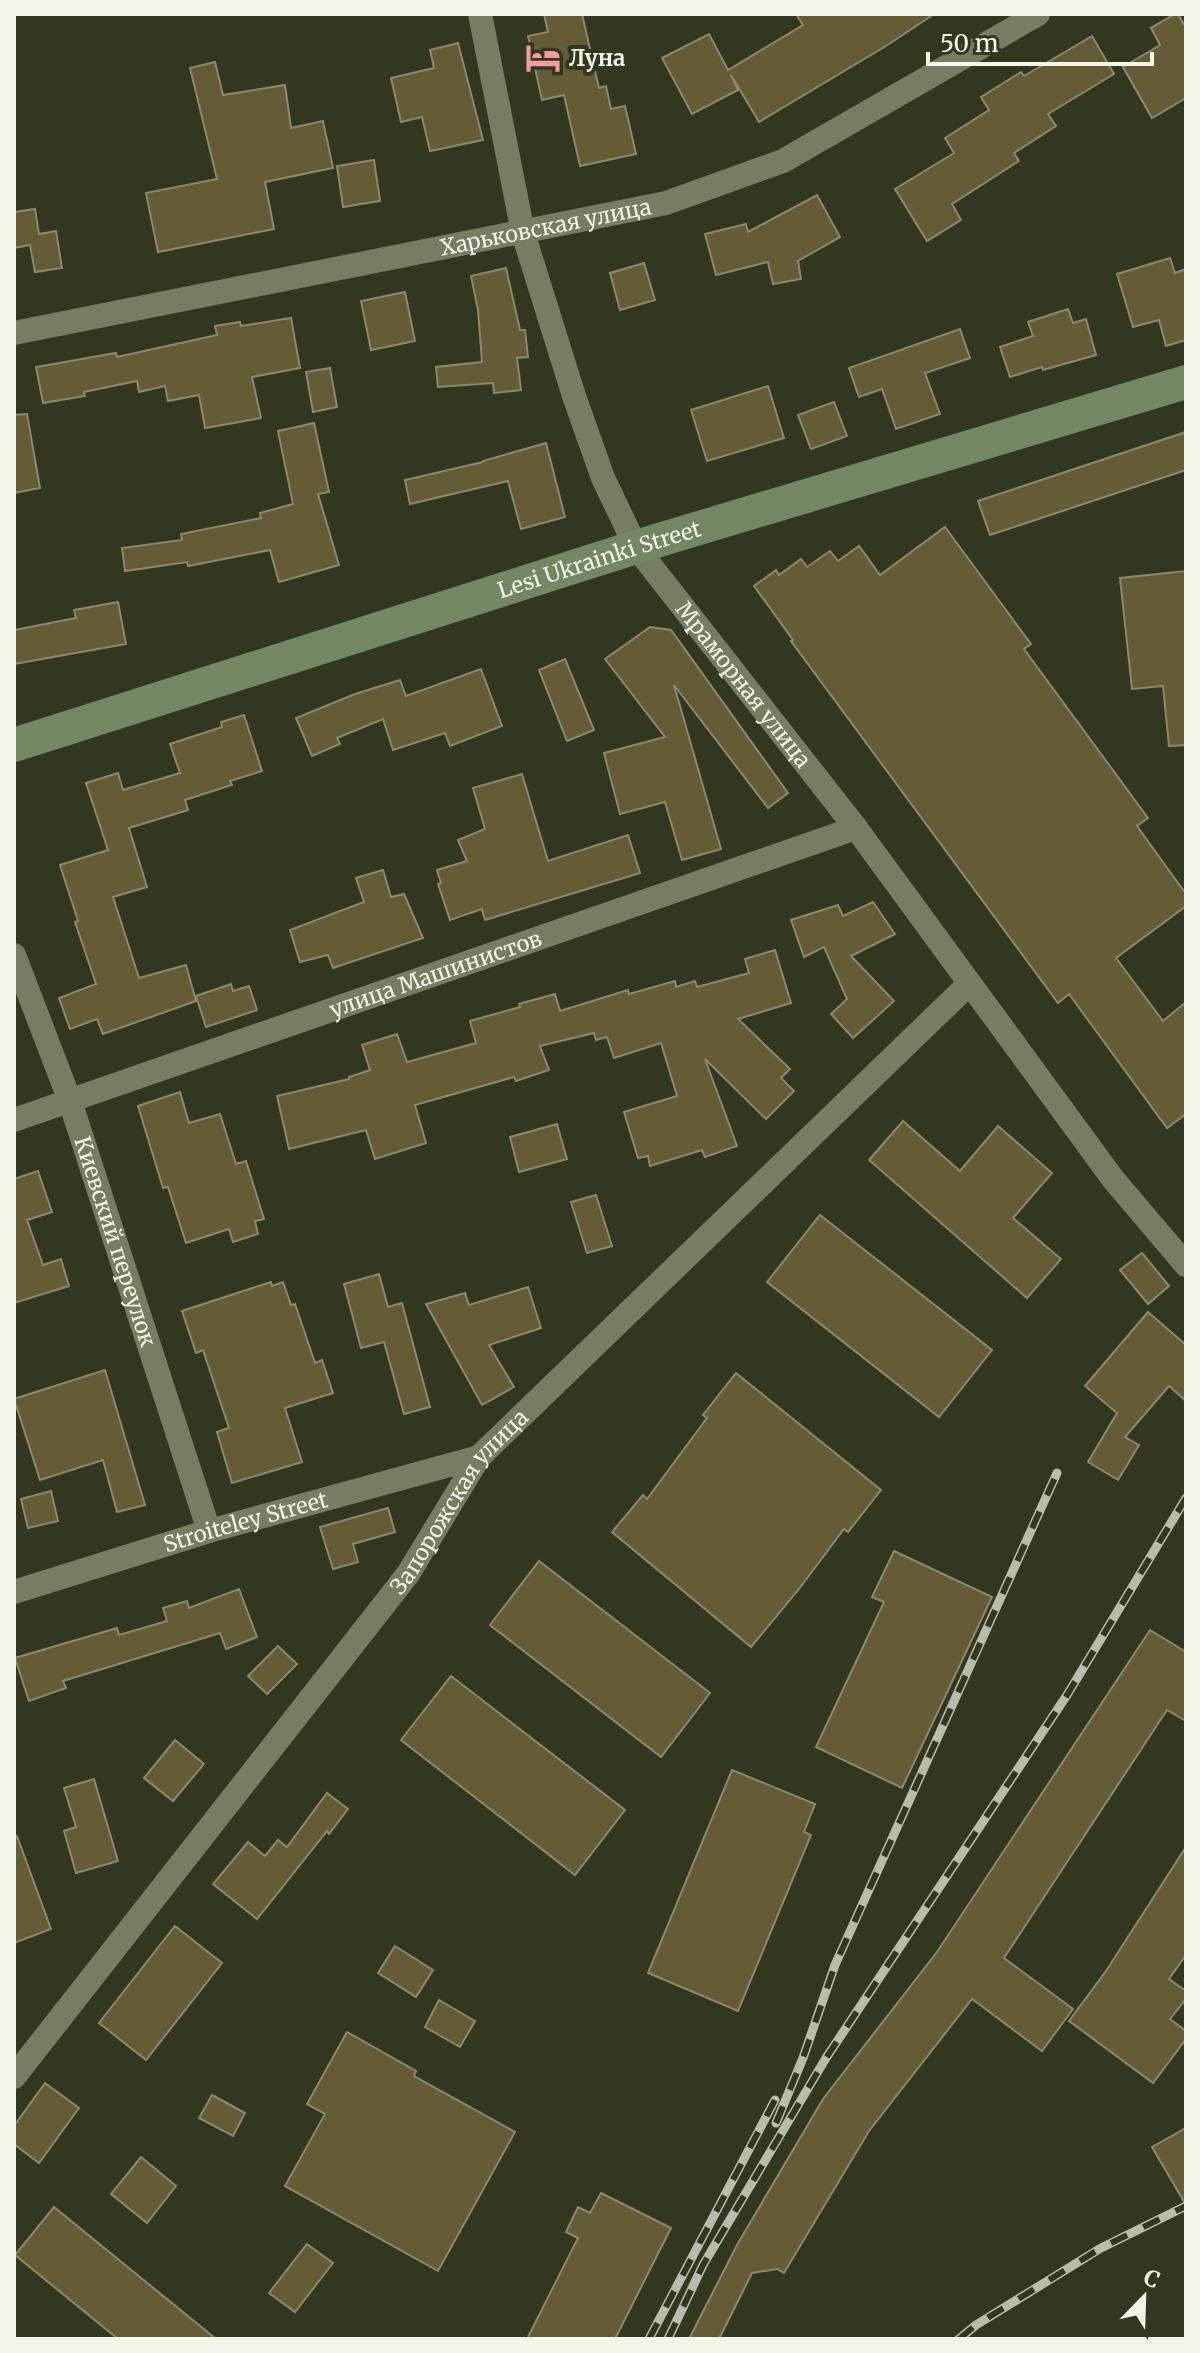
<svg xmlns="http://www.w3.org/2000/svg" width="1200" height="2353" font-family="Merriweather,serif">
  <style>
    .building { fill: #645c35; stroke: #8c876d; stroke-width: 2 }
    .lines { fill: none; stroke-linecap: round; stroke-linejoin: round }
    .minor { stroke: #767d63; stroke-width: 24 }
    .secondary { stroke: #738762; stroke-width: 34 }
    .rail-casing { stroke: #b7bcab; stroke-width: 9 }
    .rail { stroke: #323720; stroke-width: 6; stroke-dasharray: 18; stroke-linecap: butt }
    .labels { text-anchor: middle; stroke-width: 8; stroke-linejoin: round; paint-order: stroke }
    .poi-label { font-size: 22px; font-weight: bold; fill: #f2f6e8; stroke: #323720; text-anchor: start }
    .street-label { font-size: 22px; fill: #f2f6e8; stroke: #323720 }
  </style>
  <rect width="100%" height="100%" fill="#323720"/>
  <g class="building">
    <path d="M 544,14 L 582,14 L 599,88 L 606,86 L 611,109 L 625,106 L 636,154 L 580,166 L 564,95 L 542,100 L 528,36 L 548,32 Z"/>
    <path d="M 796,14 L 934,14 L 886,46 L 759,122 L 731,75 L 738,90 L 692,114 L 662,58 L 709,34 L 728,70 L 803,25 Z"/>
    <path d="M 1175,14 L 1178,14 L 1186,28 L 1186,98 L 1152,118 L 1123,67 L 1160,45 L 1151,28 Z"/>
    <path d="M 1092,36 L 1114,74 L 1048,114 L 1056,126 L 1014,153 L 1019,161 L 952,204 L 961,220 L 927,241 L 895,189 L 954,153 L 945,138 L 989,110 L 981,97 L 1021,72 L 1024,76 Z"/>
    <path d="M 458,43 L 483,140 L 430,151 L 422,117 L 401,122 L 391,78 L 434,68 L 430,50 Z"/>
    <path d="M 215,62 L 223,95 L 285,85 L 291,128 L 323,121 L 333,168 L 265,182 L 274,229 L 158,252 L 146,193 L 217,179 L 190,68 Z"/>
    <path d="M 374,160 L 380,201 L 343,207 L 337,166 Z"/>
    <path d="M 817,195 L 840,237 L 798,261 L 801,279 L 773,284 L 768,262 L 716,275 L 705,234 L 746,224 L 748,232 Z"/>
    <path d="M 35,209 L 39,234 L 56,231 L 62,268 L 35,272 L 30,245 L 14,248 L 14,212 Z"/>
    <path d="M 1170,258 L 1175,273 L 1186,269 L 1186,340 L 1166,346 L 1159,320 L 1133,327 L 1117,274 Z"/>
    <path d="M 644,263 L 655,300 L 620,310 L 610,273 Z"/>
    <path d="M 506,268 L 520,330 L 525,330 L 528,357 L 517,358 L 521,390 L 494,393 L 493,383 L 438,387 L 436,367 L 482,362 L 478,310 L 471,276 Z"/>
    <path d="M 405,292 L 415,341 L 371,350 L 361,301 Z"/>
    <path d="M 1068,309 L 1073,323 L 1086,319 L 1096,355 L 1043,370 L 1042,367 L 1010,377 L 1000,347 L 1033,336 L 1028,322 Z"/>
    <path d="M 291,318 L 300,368 L 252,377 L 261,418 L 205,428 L 199,395 L 168,401 L 165,386 L 139,392 L 137,381 L 84,392 L 85,396 L 43,403 L 36,367 L 116,353 L 117,357 L 217,335 L 215,326 L 240,322 L 241,326 Z"/>
    <path d="M 960,329 L 970,358 L 925,373 L 940,414 L 896,429 L 882,389 L 859,397 L 849,368 Z"/>
    <path d="M 330,368 L 337,407 L 313,412 L 306,372 Z"/>
    <path d="M 768,386 L 784,438 L 707,461 L 691,410 Z"/>
    <path d="M 834,402 L 847,436 L 811,449 L 798,415 Z"/>
    <path d="M 27,414 L 40,488 L 14,493 L 14,415 Z"/>
    <path d="M 314,423 L 329,492 L 318,494 L 339,565 L 279,582 L 270,550 L 188,566 L 187,562 L 125,571 L 122,548 L 182,540 L 181,534 L 261,518 L 260,513 L 293,504 L 278,431 Z"/>
    <path d="M 1186,432 L 1186,470 L 990,535 L 978,501 Z"/>
    <path d="M 546,443 L 565,517 L 521,529 L 508,481 L 410,504 L 405,480 L 483,462 L 483,461 Z"/>
    <path d="M 945,527 L 1031,644 L 1024,649 L 1148,818 L 1137,826 L 1186,894 L 1186,906 L 1116,958 L 1163,1021 L 1186,1002 L 1186,1114 L 1167,1128 L 1069,994 L 1058,1003 L 791,641 L 793,640 L 754,586 L 776,570 L 779,575 L 801,559 L 807,567 L 830,551 L 838,561 L 859,546 L 880,575 Z"/>
    <path d="M 1186,571 L 1186,745 L 1169,746 L 1163,686 L 1132,689 L 1120,578 Z"/>
    <path d="M 118,602 L 126,644 L 14,664 L 14,630 L 76,618 L 74,610 Z"/>
    <path d="M 650,627 L 671,630 L 788,793 L 768,808 L 674,685 L 721,849 L 682,860 L 665,802 L 620,814 L 604,753 L 665,737 L 605,659 Z"/>
    <path d="M 565,659 L 594,730 L 567,741 L 539,670 Z"/>
    <path d="M 481,669 L 502,726 L 450,746 L 445,733 L 393,750 L 383,719 L 337,738 L 340,744 L 312,756 L 296,718 L 355,694 L 400,680 L 406,696 Z"/>
    <path d="M 244,715 L 262,771 L 230,781 L 232,785 L 185,800 L 188,810 L 129,828 L 147,887 L 113,897 L 139,978 L 186,965 L 196,1001 L 103,1034 L 97,1019 L 70,1029 L 59,998 L 96,984 L 75,922 L 78,921 L 60,865 L 108,850 L 86,783 L 118,773 L 123,790 L 180,773 L 170,744 L 222,727 L 221,722 Z"/>
    <path d="M 522,774 L 548,861 L 628,835 L 640,873 L 485,920 L 482,909 L 450,920 L 438,884 L 441,883 L 437,870 L 467,861 L 458,840 L 485,829 L 473,788 Z"/>
    <path d="M 383,870 L 391,897 L 404,894 L 423,938 L 333,968 L 328,955 L 300,962 L 290,930 L 364,902 L 356,878 Z"/>
    <path d="M 873,902 L 895,934 L 851,956 L 894,1001 L 853,1038 L 831,1014 L 847,999 L 824,947 L 804,957 L 791,920 L 838,905 L 843,916 Z"/>
    <path d="M 775,950 L 791,1003 L 738,1019 L 790,1069 L 781,1078 L 794,1091 L 766,1119 L 705,1059 L 737,1146 L 705,1157 L 702,1150 L 650,1166 L 648,1156 L 638,1158 L 624,1112 L 677,1096 L 661,1043 L 614,1058 L 607,1037 L 596,1040 L 594,1033 L 540,1046 L 549,1070 L 516,1081 L 514,1077 L 415,1105 L 426,1143 L 375,1159 L 366,1130 L 289,1149 L 277,1096 L 349,1079 L 349,1077 L 370,1070 L 362,1045 L 397,1034 L 407,1062 L 476,1043 L 470,1021 L 520,1007 L 519,1004 L 555,994 L 560,1011 L 628,990 L 629,994 L 675,981 L 676,987 L 695,981 L 697,987 L 749,973 L 745,959 Z"/>
    <path d="M 231,984 L 233,991 L 249,986 L 257,1010 L 206,1027 L 196,996 Z"/>
    <path d="M 180,1092 L 189,1123 L 220,1114 L 236,1164 L 246,1161 L 264,1219 L 255,1221 L 258,1234 L 233,1242 L 229,1229 L 186,1243 L 168,1187 L 163,1188 L 138,1106 Z"/>
    <path d="M 903,1121 L 960,1171 L 998,1126 L 1052,1173 L 1013,1218 L 1061,1259 L 1027,1298 L 869,1160 Z"/>
    <path d="M 557,1124 L 567,1159 L 519,1172 L 510,1137 Z"/>
    <path d="M 38,1171 L 52,1212 L 27,1220 L 43,1265 L 61,1259 L 69,1286 L 14,1303 L 14,1179 Z"/>
    <path d="M 596,1195 L 612,1246 L 587,1253 L 571,1202 Z"/>
    <path d="M 820,1215 L 992,1350 L 939,1417 L 767,1282 Z"/>
    <path d="M 1142,1253 L 1169,1286 L 1148,1304 L 1120,1270 Z"/>
    <path d="M 379,1274 L 388,1307 L 402,1303 L 430,1407 L 404,1414 L 384,1342 L 361,1348 L 344,1284 Z"/>
    <path d="M 271,1282 L 272,1286 L 283,1282 L 291,1305 L 295,1304 L 315,1363 L 322,1360 L 333,1393 L 285,1408 L 302,1462 L 232,1483 L 217,1432 L 229,1428 L 203,1350 L 196,1353 L 182,1311 Z"/>
    <path d="M 528,1287 L 541,1328 L 489,1345 L 514,1387 L 482,1405 L 426,1304 L 465,1293 L 469,1305 Z"/>
    <path d="M 1148,1312 L 1186,1345 L 1186,1401 L 1169,1386 L 1125,1437 L 1139,1445 L 1118,1480 L 1088,1462 L 1117,1413 L 1085,1386 Z"/>
    <path d="M 105,1370 L 145,1505 L 117,1512 L 103,1460 L 40,1480 L 14,1399 Z"/>
    <path d="M 736,1373 L 881,1490 L 848,1532 L 844,1529 L 799,1589 L 751,1647 L 612,1532 L 643,1495 L 647,1499 L 707,1418 L 703,1415 Z"/>
    <path d="M 51,1491 L 58,1521 L 28,1528 L 21,1499 Z"/>
    <path d="M 388,1508 L 395,1532 L 353,1544 L 358,1562 L 333,1569 L 320,1527 Z"/>
    <path d="M 894,1551 L 992,1597 L 902,1788 L 816,1747 L 884,1602 L 872,1597 Z"/>
    <path d="M 539,1561 L 710,1693 L 661,1757 L 490,1625 Z"/>
    <path d="M 239,1589 L 257,1637 L 226,1649 L 220,1633 L 63,1681 L 66,1688 L 29,1701 L 15,1658 L 117,1628 L 119,1635 L 167,1621 L 163,1608 L 187,1601 L 189,1608 Z"/>
    <path d="M 1150,1630 L 1186,1652 L 1186,1721 L 1167,1710 L 1004,1958 L 1073,2009 L 1042,2051 L 972,1999 L 869,2131 L 784,2273 L 777,2269 L 752,2273 L 719,2339 L 689,2339 L 737,2245 L 823,2099 L 937,1952 Z"/>
    <path d="M 278,1646 L 297,1664 L 267,1694 L 248,1676 Z"/>
    <path d="M 451,1676 L 625,1810 L 575,1875 L 401,1740 Z"/>
    <path d="M 175,1740 L 204,1764 L 173,1801 L 144,1778 Z"/>
    <path d="M 732,1770 L 815,1804 L 804,1832 L 811,1835 L 738,2011 L 648,1973 Z"/>
    <path d="M 94,1779 L 118,1861 L 76,1873 L 64,1831 L 76,1827 L 64,1788 Z"/>
    <path d="M 327,1793 L 348,1809 L 329,1834 L 327,1831 L 257,1919 L 213,1884 L 248,1842 L 265,1856 L 278,1840 L 287,1847 Z"/>
    <path d="M 17,1836 L 51,1929 L 14,1943 L 14,1837 Z"/>
    <path d="M 1186,1847 L 1186,1955 L 1169,1979 L 1186,1991 L 1186,1999 L 1170,2019 L 1186,2031 L 1186,2039 L 1153,2083 L 1069,2021 L 1106,1971 Z"/>
    <path d="M 175,1926 L 222,1963 L 146,2060 L 99,2023 Z"/>
    <path d="M 395,1946 L 433,1970 L 416,1997 L 378,1973 Z"/>
    <path d="M 439,2000 L 475,2021 L 460,2047 L 425,2027 Z"/>
    <path d="M 347,2032 L 416,2071 L 414,2076 L 515,2132 L 438,2271 L 285,2186 L 325,2114 L 307,2104 Z"/>
    <path d="M 45,2083 L 79,2108 L 39,2163 L 14,2144 L 14,2126 Z"/>
    <path d="M 212,2095 L 245,2113 L 233,2136 L 199,2118 Z"/>
    <path d="M 1186,2128 L 1186,2205 L 1152,2147 Z"/>
    <path d="M 141,2157 L 176,2186 L 147,2223 L 111,2194 Z"/>
    <path d="M 601,2193 L 671,2228 L 615,2339 L 527,2339 L 578,2238 L 566,2232 L 578,2207 L 590,2213 Z"/>
    <path d="M 54,2207 L 216,2339 L 118,2339 L 15,2255 Z"/>
    <path d="M 307,2244 L 333,2263 L 295,2312 L 269,2293 Z"/>
  </g>
  <g class="lines">
    <g class="minor">
      <path id="s1" d="M 480,14 L 523,233 L 574,396 L 603,478 L 636,547 L 856,828 L 1113,1179 L 1186,1265"/>
      <path id="s2" d="M 14,333 L 666,203 L 783,161 L 1038,14"/>
      <path id="s3" d="M 14,955 L 70,1101 L 209,1531"/>
      <path id="s4" d="M 14,1120 L 856,828"/>
      <path id="s5" d="M 14,1592 L 209,1531 L 479,1457"/>
      <path id="s6" d="M 14,2077 L 408,1574 L 479,1457 L 969,984"/>
    </g>
    <path class="secondary" id="s7" d="M 14,745 L 636,547 L 1186,382"/>
    <g class="rail-casing">
      <g id="rail">
        <path d="M 776,2123 L 803,2058 L 835,1965 L 1057,1473"/>
        <path d="M 649,2339 L 775,2100"/>
        <path d="M 668,2339 L 703,2265 L 826,2058 L 1067,1695 L 1186,1498"/>
        <path d="M 959,2339 L 976,2325 L 1101,2248 L 1186,2206"/>
      </g>
    </g>
    <use href="#rail" class="rail"/>
  </g>
  <defs>
    <g id="hotel-bare" transform="scale(2.76)"><path d="M-6-4.5h1.5V1H6V5H4.5V3h-9V5H-6ZM-4 0a1.8 1.8 0 1 1 3.6 0ZM.5 0V-2.5h3Q6-2.5 6 0Z" fill="#f49b9f" stroke="#323720" stroke-width="2.5" paint-order="stroke"/></g>
  </defs>
  <g fill-rule="evenodd">
    <use href="#hotel-bare" x="543" y="58"/>
  </g>
  <g class="labels">
    <g class="poi-label">
      <text x="569" y="66">Луна</text>
    </g>
    <g class="street-label">
      <text dy="8" stroke="none"><textPath href="#s2" startOffset="542">Харьковская улица</textPath></text>
      <text dy="8" stroke="none"><textPath href="#s7" startOffset="614">Lesi Ukrainki Street</textPath></text>
      <text dy="8" stroke="none"><textPath href="#s1" startOffset="732">Мраморная улица</textPath></text>
      <text dy="8" stroke="none"><textPath href="#s4" startOffset="446">улица Машинистов</textPath></text>
      <text dy="8" stroke="none"><textPath href="#s3" startOffset="304">Киевский переулок</textPath></text>
      <text dy="8" stroke="none"><textPath href="#s6" startOffset="728">Запорожская улица</textPath></text>
      <text dy="8" stroke="none"><textPath href="#s5" startOffset="242">Stroiteley Street</textPath></text>
    </g>
  </g>
  <rect width="1200" height="2353" fill="none" stroke="#f2f6e8" stroke-width="32"/>
  <g transform="translate(1144 2297) rotate(23)" stroke="#323720" stroke-width="6" paint-order="stroke">
  <path d="M0-6L14 30L0 20L-14 30Z" fill="#f2f6e8"/>
  <text y="-12" font-size="22" font-weight="bold" text-anchor="middle" fill="#f2f6e8">С</text>
  </g>
  <path d="M928 52v12h224v-12" fill="none" stroke="#f2f6e8" stroke-width="4"/>
  <text x="940" y="52" font-size="24" fill="#f2f6e8" stroke="#323720" stroke-width="6" paint-order="stroke">50 m</text>
</svg>
